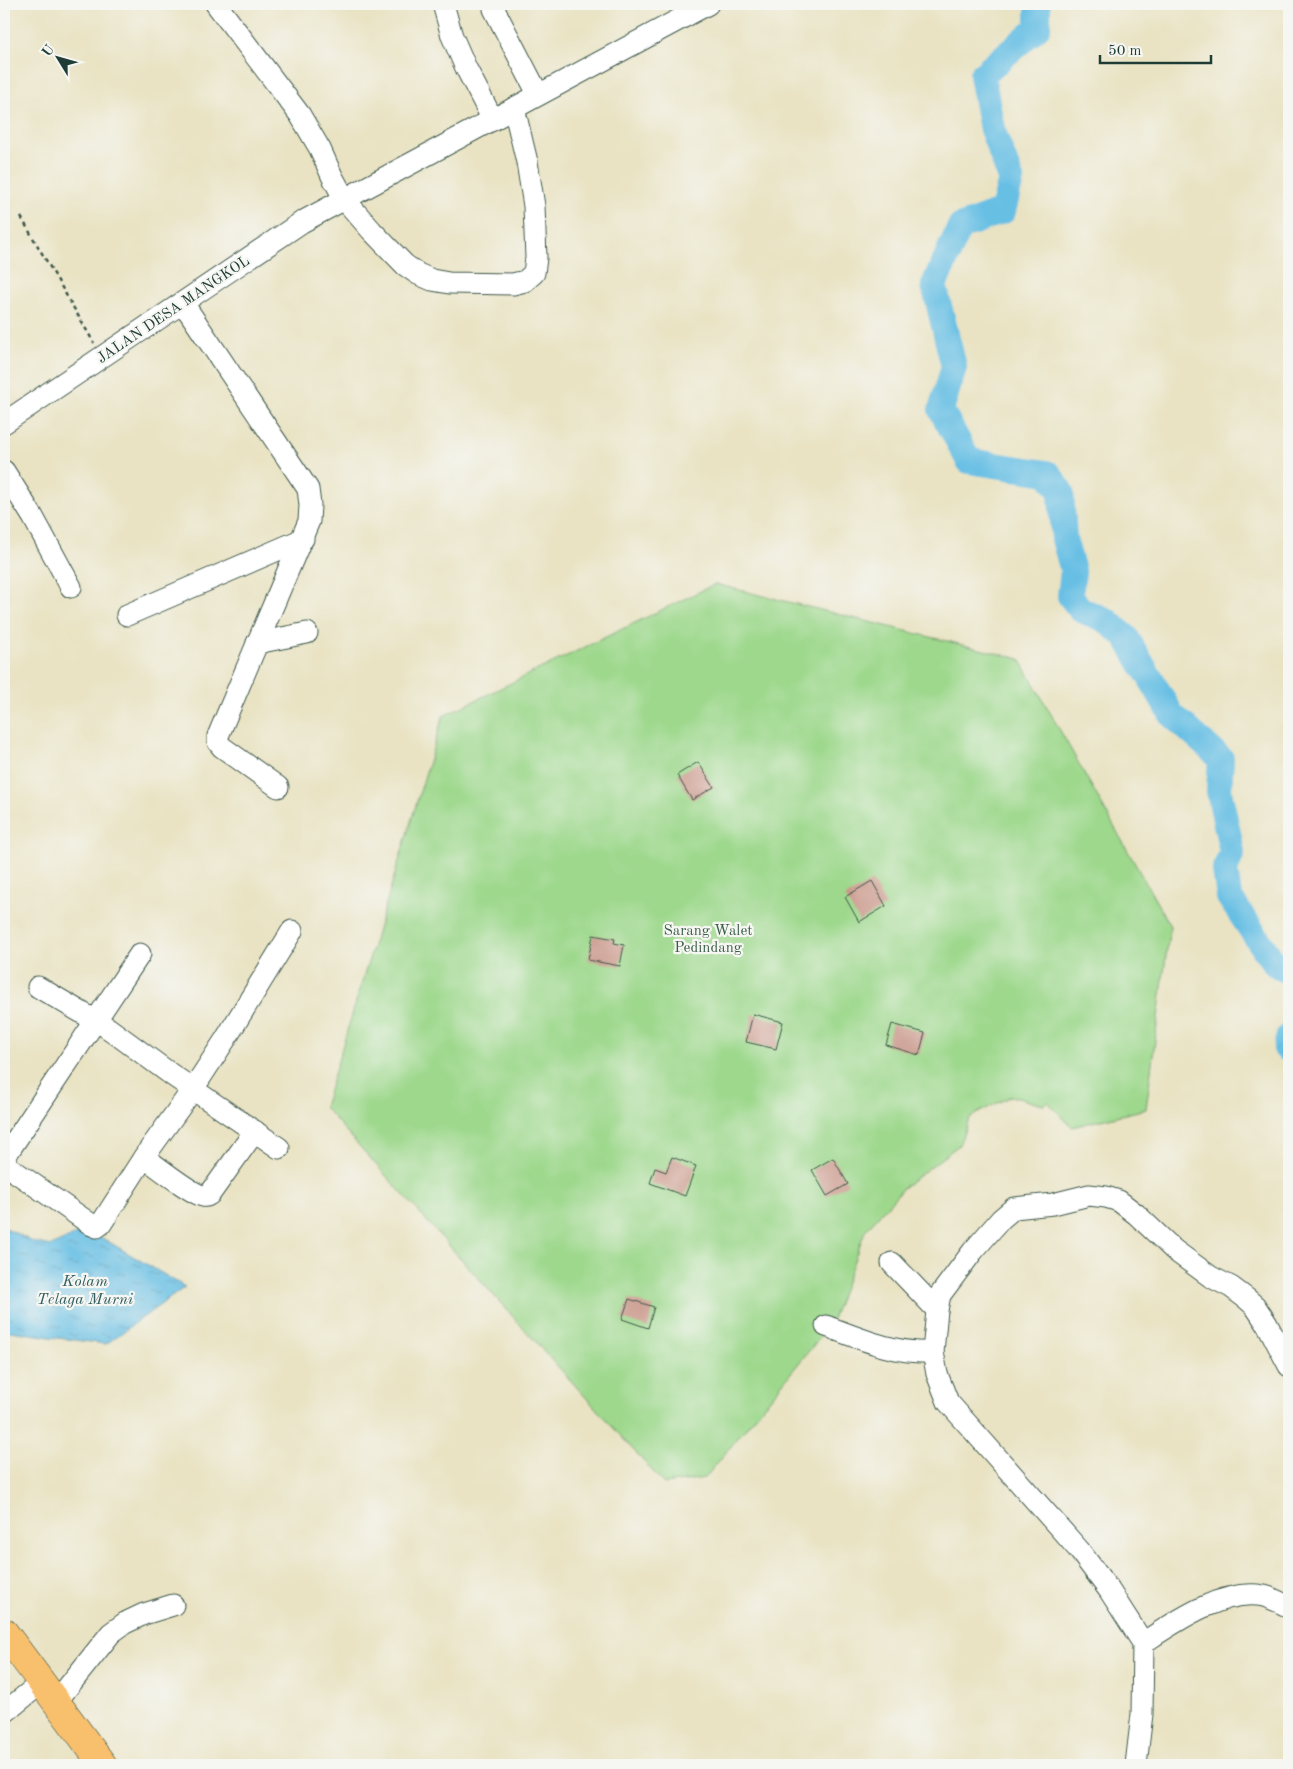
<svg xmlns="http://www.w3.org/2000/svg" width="1293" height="1769" font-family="'Old Standard TT',serif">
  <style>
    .green { fill: #9dd88c; stroke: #5e8a60 }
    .water { fill: url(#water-ripples); stroke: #437e8c }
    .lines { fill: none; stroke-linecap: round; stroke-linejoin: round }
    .river { stroke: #67bfe4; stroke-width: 26 }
    .building { fill: #ca988b }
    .minor-casing { stroke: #3d5649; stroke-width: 23 }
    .major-casing { stroke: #3d5649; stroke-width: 29 }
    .path { stroke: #3d5649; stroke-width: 2.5; stroke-dasharray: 4 4; stroke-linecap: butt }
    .minor { stroke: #fff; stroke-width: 21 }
    .major { stroke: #f8bf6c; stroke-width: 28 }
    .labels { text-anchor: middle; stroke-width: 4.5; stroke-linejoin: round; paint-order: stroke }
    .street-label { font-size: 15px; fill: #1f3d34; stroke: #f6f6f2 }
    .park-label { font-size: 15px; fill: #385c46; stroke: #f6f6f2 }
    .water-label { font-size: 16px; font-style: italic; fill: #315e60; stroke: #f6f6f2 }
  </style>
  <defs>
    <pattern id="water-ripples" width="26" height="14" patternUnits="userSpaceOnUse" patternTransform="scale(1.25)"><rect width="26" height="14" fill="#67bfe4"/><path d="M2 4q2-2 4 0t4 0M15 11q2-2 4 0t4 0" fill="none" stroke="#549cba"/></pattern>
  </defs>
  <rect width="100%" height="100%" fill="#f6f6f2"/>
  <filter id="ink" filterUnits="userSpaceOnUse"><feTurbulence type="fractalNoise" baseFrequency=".02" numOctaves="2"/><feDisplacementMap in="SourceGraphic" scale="10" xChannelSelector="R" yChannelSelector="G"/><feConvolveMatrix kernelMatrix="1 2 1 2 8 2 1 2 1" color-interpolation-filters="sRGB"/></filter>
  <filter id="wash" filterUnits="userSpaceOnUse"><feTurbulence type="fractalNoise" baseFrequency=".0096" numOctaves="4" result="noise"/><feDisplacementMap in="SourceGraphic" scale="20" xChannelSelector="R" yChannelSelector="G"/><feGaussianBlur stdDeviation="1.12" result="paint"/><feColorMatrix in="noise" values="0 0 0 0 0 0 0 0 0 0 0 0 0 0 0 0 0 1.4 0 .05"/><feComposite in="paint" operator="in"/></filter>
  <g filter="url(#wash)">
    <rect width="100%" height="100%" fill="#e9e3c3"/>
    <path class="green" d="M 715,584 L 1020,659 L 1170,926 L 1146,1109 L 1072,1127 L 1048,1102 L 1043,1105 L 1011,1096 L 976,1114 L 969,1119 L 959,1145 L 904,1187 L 865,1231 L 830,1325 L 705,1478 L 664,1484 L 324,1107 L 443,716 Z"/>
    <path class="water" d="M 4,1227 L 33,1242 L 51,1246 L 87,1229 L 185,1287 L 106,1344 L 50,1337 L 4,1330 Z"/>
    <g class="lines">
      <g class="river">
        <path d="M 1038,4 L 1038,27 L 982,75 L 992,129 L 1011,179 L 1003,211 L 960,227 L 934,285 L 954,367 L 941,410 L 969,461 L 1046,473 L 1049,474 L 1061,492 L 1064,539 L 1073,571 L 1070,596 L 1081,610 L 1106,620 L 1126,637 L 1172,715 L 1221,759 L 1219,791 L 1232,852 L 1225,870 L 1229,897 L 1274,963 L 1289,972"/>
        <path d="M 1289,1036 L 1286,1048 L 1289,1050"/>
      </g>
    </g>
    <g id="blocks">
      <g class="building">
        <path d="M 698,762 L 714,787 L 692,800 L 677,775 Z"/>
        <path d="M 872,881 L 886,906 L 859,922 L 845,897 Z"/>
        <path d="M 593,935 L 615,939 L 614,943 L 624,945 L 620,966 L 588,960 Z"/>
        <path d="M 753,1014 L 783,1022 L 776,1049 L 746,1042 Z"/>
        <path d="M 892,1024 L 925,1033 L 919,1055 L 886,1045 Z"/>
        <path d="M 672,1157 L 696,1166 L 685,1196 L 650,1183 L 655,1168 L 666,1172 Z"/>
        <path d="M 833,1158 L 848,1184 L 827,1196 L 812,1170 Z"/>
        <path d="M 629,1299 L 654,1307 L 648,1328 L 622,1319 Z"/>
      </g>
    </g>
  </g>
  <g filter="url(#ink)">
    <use href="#blocks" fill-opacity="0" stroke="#3d5649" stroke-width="1"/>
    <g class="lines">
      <g class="minor-casing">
        <g id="minor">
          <path d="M 216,4 L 300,115 L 320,149 L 332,176 L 345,200 L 372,231 L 405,265 L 418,274 L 432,280 L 449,283 L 513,284 L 525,281 L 534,273 L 536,258 L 534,206 L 527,162 L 514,108"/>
          <path d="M 443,4 L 452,36 L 466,68 L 493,120"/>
          <path d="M 494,9 L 538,94"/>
          <path d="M 183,303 L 308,489 L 310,505 L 309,521 L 218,736 L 218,742 L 222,747 L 278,787"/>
          <path d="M 4,423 L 302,222 L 708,4"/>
          <path d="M 4,471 L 33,517 L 71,587"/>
          <path d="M 127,615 L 303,539"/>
          <path d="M 257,643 L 307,633"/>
          <path d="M 38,987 L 108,1028 L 172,1075 L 279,1148"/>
          <path d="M 144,1157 C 155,1165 192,1194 203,1196 C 207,1197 207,1196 210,1194 L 255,1131"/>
          <path d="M 4,1158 L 140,954"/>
          <path d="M 4,1164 L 92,1225 L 97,1227 L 101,1224 L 144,1157 L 193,1089 L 225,1040 L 292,931"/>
          <path d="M 892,1263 L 937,1310"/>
          <path d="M 826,1326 C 861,1339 895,1354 933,1352"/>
          <path d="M 1143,1643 C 1175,1622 1223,1588 1264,1596 C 1272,1598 1281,1603 1289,1607"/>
          <path d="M 56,1702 L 111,1633 L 125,1623 L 144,1614 L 173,1605"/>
          <path d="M 4,1713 L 41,1683"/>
          <path d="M 1136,1765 L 1142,1714 L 1143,1643 L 1109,1590 L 1079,1550 L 948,1402 L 937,1374 L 933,1352 L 937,1310 L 940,1295 L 973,1251 L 1001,1219 L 1014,1208 L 1053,1204 L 1089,1195 L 1106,1197 L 1119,1201 L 1136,1214 L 1174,1250 L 1211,1277 L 1231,1287 L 1247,1299 L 1255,1306 L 1267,1324 L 1289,1366"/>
        </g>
      </g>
      <g class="major-casing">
        <path id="major" d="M 4,1632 L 103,1765"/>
      </g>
      <path class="path" d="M 21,217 L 94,343"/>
      <use href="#minor" class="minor"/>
      <use href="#major" class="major"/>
    </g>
  </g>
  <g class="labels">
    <g class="street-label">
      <text transform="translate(173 309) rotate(-34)" y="5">JALAN DESA MANGKOL</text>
    </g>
    <g class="park-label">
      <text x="708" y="935">Sarang Walet<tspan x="708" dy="17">Pedindang</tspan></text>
    </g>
    <g class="water-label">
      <text x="85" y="1286">Kolam<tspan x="85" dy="18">Telaga Murni</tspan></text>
    </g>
  </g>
  <rect width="1293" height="1769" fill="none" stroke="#f6f6f2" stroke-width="20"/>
  <g transform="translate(58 58) rotate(307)" stroke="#f6f6f2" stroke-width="4" paint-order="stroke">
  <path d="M0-4L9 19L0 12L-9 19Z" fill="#1f3d34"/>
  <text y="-8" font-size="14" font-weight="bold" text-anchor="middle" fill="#1f3d34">U</text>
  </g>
  <path d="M1100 55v8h111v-8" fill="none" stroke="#1f3d34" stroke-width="2.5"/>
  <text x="1108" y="55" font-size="15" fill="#1f3d34" stroke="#f6f6f2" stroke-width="4" paint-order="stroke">50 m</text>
</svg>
